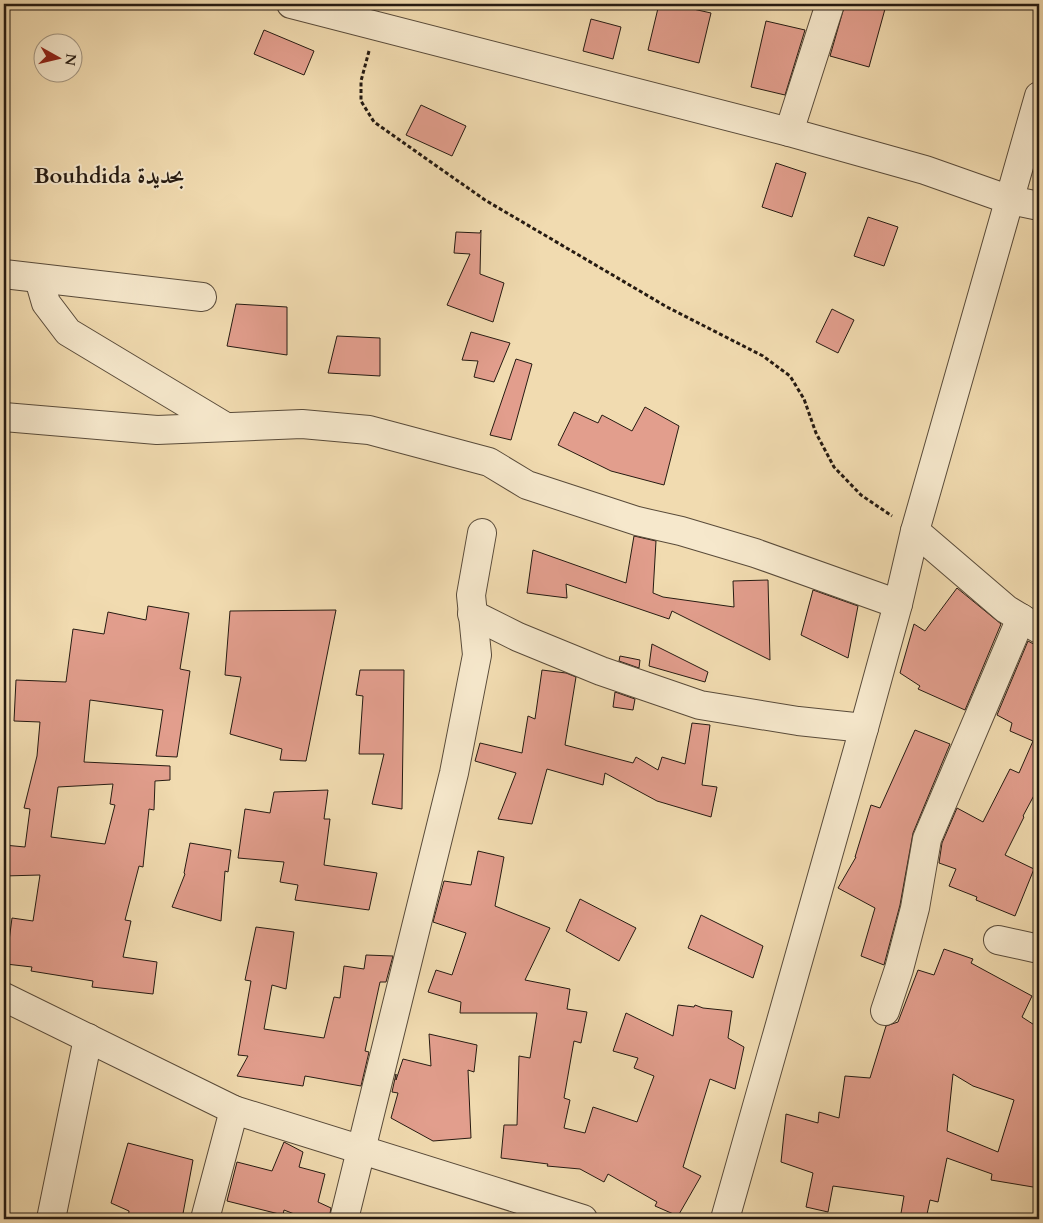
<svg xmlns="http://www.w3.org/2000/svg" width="1043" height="1223" font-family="Cardo,Amiri,serif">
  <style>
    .building { fill: #e29e8d; stroke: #261b12; fill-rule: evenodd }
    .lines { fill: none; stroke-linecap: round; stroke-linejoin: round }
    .street-casing { stroke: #594b3a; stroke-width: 30 }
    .path { stroke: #261b12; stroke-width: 3; stroke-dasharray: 4 2.5; stroke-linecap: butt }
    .street { stroke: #f6e8cc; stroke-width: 28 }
    .labels { text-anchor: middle; stroke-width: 4; stroke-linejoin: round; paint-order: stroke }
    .district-label { font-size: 22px; font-weight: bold; fill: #261b12; stroke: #f6e8cc }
  </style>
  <rect width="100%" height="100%" fill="#f1dbb0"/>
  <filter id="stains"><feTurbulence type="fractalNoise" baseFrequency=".004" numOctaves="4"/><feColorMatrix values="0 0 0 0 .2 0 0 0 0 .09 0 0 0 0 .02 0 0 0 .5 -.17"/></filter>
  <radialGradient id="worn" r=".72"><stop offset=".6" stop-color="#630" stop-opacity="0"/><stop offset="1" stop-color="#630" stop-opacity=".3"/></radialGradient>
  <g class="building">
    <path d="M 659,4 L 671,4 L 711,13 L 699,63 L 648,50 Z"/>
    <path d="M 845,4 L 866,4 L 885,9 L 869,67 L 830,56 Z"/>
    <path d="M 591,19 L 621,27 L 613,59 L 583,51 Z"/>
    <path d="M 766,21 L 805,30 L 785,95 L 751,87 Z"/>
    <path d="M 264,30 L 314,51 L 304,75 L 254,54 Z"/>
    <path d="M 421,105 L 466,126 L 452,156 L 406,135 Z"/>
    <path d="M 776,163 L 806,173 L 792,217 L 762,207 Z"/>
    <path d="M 868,217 L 898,227 L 884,266 L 854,256 Z"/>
    <path d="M 481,230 L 480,274 L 504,283 L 493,322 L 447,305 L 470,254 L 454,253 L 456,232 L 480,233 Z"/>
    <path d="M 236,304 L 287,307 L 287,355 L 227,346 Z"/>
    <path d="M 832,309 L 854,320 L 838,353 L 816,342 Z"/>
    <path d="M 471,332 L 510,343 L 494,382 L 474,377 L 478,361 L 462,360 Z"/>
    <path d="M 337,336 L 380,338 L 380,376 L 328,373 Z"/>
    <path d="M 516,359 L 532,364 L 511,440 L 490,435 Z"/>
    <path d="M 645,407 L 679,426 L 664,485 L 611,471 L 558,445 L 574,412 L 598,423 L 602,415 L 632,431 Z"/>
    <path d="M 634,536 L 656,541 L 653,593 L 663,597 L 734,607 L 733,581 L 768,580 L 770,660 L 672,611 L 669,619 L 566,584 L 567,598 L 527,593 L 533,550 L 626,583 Z"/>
    <path d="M 957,588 L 1001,624 L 965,710 L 918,689 L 920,686 L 900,673 L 914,624 L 925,631 Z"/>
    <path d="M 813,590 L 858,606 L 848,658 L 801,635 Z"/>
    <path d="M 148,606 L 189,613 L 180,669 L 190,671 L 177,757 L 156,756 L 163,710 L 90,700 L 84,762 L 170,766 L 170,780 L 155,781 L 154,810 L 149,809 L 143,867 L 139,866 L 125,920 L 131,921 L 123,957 L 157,962 L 153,994 L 92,987 L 93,981 L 31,971 L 32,967 L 6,964 L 12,918 L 33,921 L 40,875 L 4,876 L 4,845 L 25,847 L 30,809 L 24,808 L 37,756 L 40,722 L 14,721 L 16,680 L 66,682 L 73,629 L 104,634 L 108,612 L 146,620 ZM 113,784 L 110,804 L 115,805 L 105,844 L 51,837 L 58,787 Z"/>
    <path d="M 336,610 L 306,761 L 280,760 L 282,749 L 230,734 L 241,677 L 225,675 L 230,611 Z"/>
    <path d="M 1028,641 L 1039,647 L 1039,786 L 1023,816 L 1024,817 L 1005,855 L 1034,869 L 1015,916 L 976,900 L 977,897 L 949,886 L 956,869 L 939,863 L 942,843 L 957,808 L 983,822 L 1010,769 L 1019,773 L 1033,741 L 1010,731 L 1012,723 L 997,715 Z"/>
    <path d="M 652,644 L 708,672 L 705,682 L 649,666 Z"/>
    <path d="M 620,656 L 640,660 L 639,668 L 619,661 Z"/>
    <path d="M 360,670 L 404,670 L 402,809 L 372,804 L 384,754 L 359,754 L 363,696 L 356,695 Z"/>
    <path d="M 542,670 L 566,673 L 576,677 L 565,745 L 633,763 L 636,757 L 658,770 L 662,757 L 685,764 L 692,723 L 710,725 L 702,785 L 717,787 L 711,817 L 657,801 L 605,773 L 603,785 L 547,769 L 532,824 L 498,819 L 516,773 L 475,761 L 480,743 L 522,753 L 528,716 L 535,719 Z"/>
    <path d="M 615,692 L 635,699 L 633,710 L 613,707 Z"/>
    <path d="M 915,730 L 950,744 L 913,833 L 900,905 L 884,965 L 861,956 L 875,908 L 838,888 L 856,857 L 855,857 L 871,805 L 880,808 Z"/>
    <path d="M 328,790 L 324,819 L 330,819 L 324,865 L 377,873 L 369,910 L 295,900 L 298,885 L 280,882 L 284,862 L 238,858 L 245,809 L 270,813 L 274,792 Z"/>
    <path d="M 190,843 L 231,850 L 228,872 L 225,871 L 221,921 L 172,907 L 185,874 L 184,873 Z"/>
    <path d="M 478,851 L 504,857 L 495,906 L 550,928 L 525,980 L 570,989 L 567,1009 L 587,1012 L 581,1043 L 574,1041 L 564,1098 L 570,1100 L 564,1128 L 585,1133 L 593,1107 L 637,1122 L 654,1076 L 634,1068 L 638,1058 L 613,1051 L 626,1013 L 673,1036 L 678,1005 L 694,1007 L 695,1005 L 703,1008 L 732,1011 L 728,1038 L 744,1047 L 735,1089 L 710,1079 L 683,1167 L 701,1176 L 678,1216 L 655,1206 L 657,1202 L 608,1174 L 604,1182 L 580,1169 L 547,1166 L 548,1164 L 501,1158 L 504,1125 L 517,1125 L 519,1056 L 530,1058 L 537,1013 L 460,1013 L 461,1002 L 428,992 L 436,970 L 452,975 L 466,933 L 433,922 L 444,881 L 471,885 Z"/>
    <path d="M 580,899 L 636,928 L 619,961 L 566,931 Z"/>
    <path d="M 701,915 L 763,946 L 753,978 L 688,948 Z"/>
    <path d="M 256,927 L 294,932 L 286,989 L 272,985 L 264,1029 L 324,1038 L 334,997 L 340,998 L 344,966 L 364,969 L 366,955 L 393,956 L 386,982 L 380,982 L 365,1051 L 369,1052 L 361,1086 L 305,1076 L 303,1086 L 237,1076 L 248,1056 L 238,1055 L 251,981 L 245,980 Z"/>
    <path d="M 944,949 L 973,959 L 971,963 L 1032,996 L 1022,1017 L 1039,1028 L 1039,1188 L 991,1180 L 992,1174 L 947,1158 L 938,1202 L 930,1200 L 926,1219 L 900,1219 L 904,1196 L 833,1186 L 828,1212 L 806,1207 L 813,1173 L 781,1162 L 786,1114 L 818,1123 L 819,1112 L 839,1118 L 845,1076 L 870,1078 L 886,1026 L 898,1022 L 918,970 L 934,975 ZM 953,1074 L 973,1086 L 1014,1100 L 998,1152 L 947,1131 Z"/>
    <path d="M 429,1034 L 477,1045 L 474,1072 L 468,1070 L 471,1138 L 433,1141 L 391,1118 L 398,1093 L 392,1092 L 396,1074 L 396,1080 L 403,1059 L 431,1066 Z"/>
    <path d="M 284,1142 L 303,1152 L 299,1167 L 325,1174 L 318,1202 L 331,1208 L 329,1219 L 307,1219 L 284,1210 L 283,1215 L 227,1201 L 237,1162 L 272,1171 Z"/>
    <path d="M 128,1143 L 193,1160 L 182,1219 L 128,1219 L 129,1211 L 111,1203 Z"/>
  </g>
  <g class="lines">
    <g class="street-casing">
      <g id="street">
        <path d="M 291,4 L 789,132 L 925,170 L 1010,200 L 1039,206"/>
        <path d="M 789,132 L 830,4"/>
        <path d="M 4,274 L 202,297"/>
        <path d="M 39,279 L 46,303 L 68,332 L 226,427"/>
        <path d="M 4,417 L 157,430 L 302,424 L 369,430 L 489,462 L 527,485 L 637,521 L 681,531 L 755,553 L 898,604"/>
        <path d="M 915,531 L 1006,609 L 1039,629"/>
        <path d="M 472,614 L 518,637 L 601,671 L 700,705 L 798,721 L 864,728"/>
        <path d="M 998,940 L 1039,949"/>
        <path d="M 4,997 L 234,1110 L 583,1219"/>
        <path d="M 885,1011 L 899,969 L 915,908 L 927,839 L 1021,618"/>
        <path d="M 51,1219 L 88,1038"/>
        <path d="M 205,1219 L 234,1110"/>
        <path d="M 344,1219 L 454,773 L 477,655 L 471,595 L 482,533"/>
        <path d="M 725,1219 L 864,728 L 898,604 L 915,531 L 1039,96"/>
      </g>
    </g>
    <path class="path" d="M 369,51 L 361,81 L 361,101 L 374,122 L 485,200 L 667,307 L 763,356 L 790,376 L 804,399 L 816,433 L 834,467 L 861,495 L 892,516"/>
    <use href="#street" class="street"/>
  </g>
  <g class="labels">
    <g class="district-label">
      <text x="109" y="183">Bouhdida بحديدة</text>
    </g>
  </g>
  <rect width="1043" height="1223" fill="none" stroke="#f1dbb0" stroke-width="20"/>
  <rect x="5" y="5" width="1033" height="1213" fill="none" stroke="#261b12" stroke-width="2.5"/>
  <rect x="10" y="10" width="1023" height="1203" fill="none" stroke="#261b12"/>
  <g transform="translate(58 58) rotate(98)"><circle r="24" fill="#f6e8cc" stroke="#a39682"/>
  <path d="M0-4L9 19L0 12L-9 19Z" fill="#8f2418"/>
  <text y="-8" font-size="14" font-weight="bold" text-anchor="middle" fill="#261b12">N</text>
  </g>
  <rect width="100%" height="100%" filter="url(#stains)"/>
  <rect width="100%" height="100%" fill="url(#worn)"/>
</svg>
